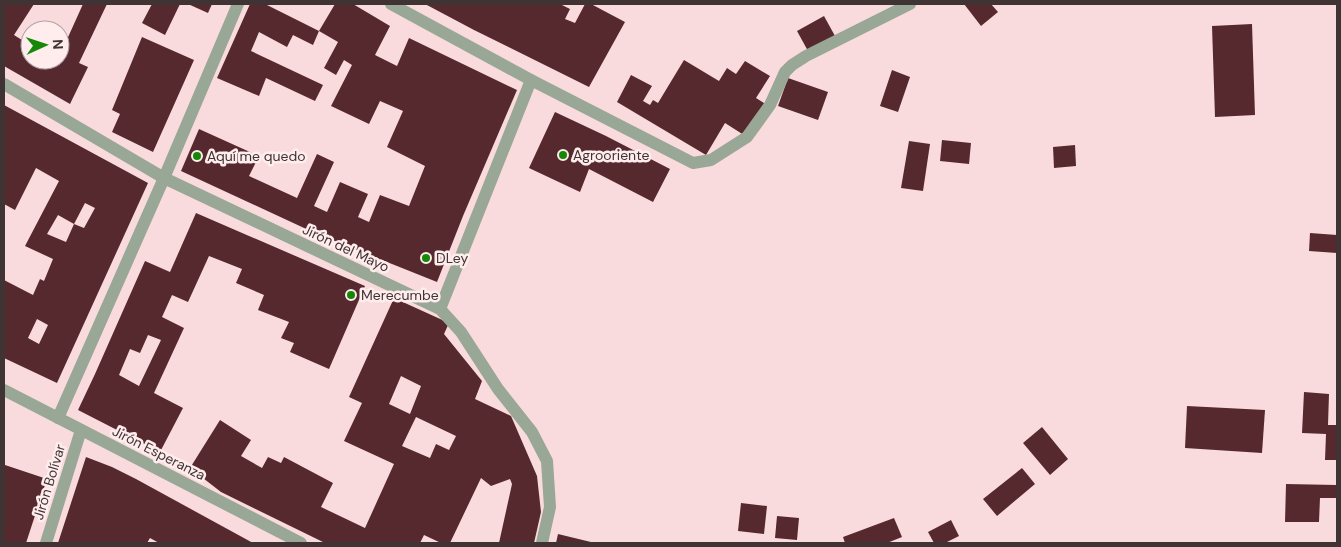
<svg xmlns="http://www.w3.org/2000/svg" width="1341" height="547" font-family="'DM Sans',sans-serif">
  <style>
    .building { fill: #56292f; fill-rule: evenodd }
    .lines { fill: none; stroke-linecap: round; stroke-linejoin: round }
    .minor { stroke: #98a796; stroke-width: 12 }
    .poi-dot { fill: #158808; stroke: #ffeced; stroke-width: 2 }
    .labels { text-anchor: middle; stroke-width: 5; stroke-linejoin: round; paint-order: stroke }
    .poi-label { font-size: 14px; fill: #3f3334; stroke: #ffeced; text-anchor: start }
    .street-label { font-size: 14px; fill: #3f3334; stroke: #ffeced }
  </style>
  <rect width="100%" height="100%" fill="#fadbdd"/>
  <g class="building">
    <path d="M 4,4 L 34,4 L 14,35 L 30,45 L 30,60 L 57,61 L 60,60 L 60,55 L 83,4 L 107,4 L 79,63 L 88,67 L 70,104 L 4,66 Z"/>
    <path d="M 152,4 L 180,4 L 165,35 L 142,23 Z"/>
    <path d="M 188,4 L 212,4 L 208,13 Z"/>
    <path d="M 250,4 L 265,4 L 319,31 L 313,45 L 293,35 L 287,47 L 259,32 L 251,51 L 323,85 L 315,101 L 266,78 L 259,96 L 217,78 Z"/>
    <path d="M 335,4 L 353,4 L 390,26 L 375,55 L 397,66 L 409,38 L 517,90 L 463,216 L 437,282 L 317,234 L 181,171 L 199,129 L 259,156 L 249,176 L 297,198 L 317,154 L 334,162 L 314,206 L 327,212 L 340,182 L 368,194 L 358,217 L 369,222 L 380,195 L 409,206 L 425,166 L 387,147 L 403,111 L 380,101 L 369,124 L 331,106 L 352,65 L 344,60 L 336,75 L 324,68 L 338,42 L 319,31 Z"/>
    <path d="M 425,4 L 560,4 L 570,9 L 565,19 L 575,23 L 585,4 L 591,4 L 625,22 L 589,87 L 474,30 Z"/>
    <path d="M 964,4 L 991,4 L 998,12 L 981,26 Z"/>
    <path d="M 824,16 L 835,36 L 808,51 L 797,31 Z"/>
    <path d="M 1252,24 L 1255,115 L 1215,117 L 1212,26 Z"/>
    <path d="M 142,37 L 194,60 L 153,152 L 112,132 L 120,114 L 112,110 Z"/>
    <path d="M 684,60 L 719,81 L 727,68 L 736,74 L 745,61 L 770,76 L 756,98 L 767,105 L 747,137 L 725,123 L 706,155 L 617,102 L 631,75 L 652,86 L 643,101 L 650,105 L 653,100 L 658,103 Z"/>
    <path d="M 892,70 L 910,77 L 898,112 L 880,106 Z"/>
    <path d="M 788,78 L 828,92 L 818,120 L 778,106 Z"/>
    <path d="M 4,105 L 148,183 L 57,383 L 4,358 L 4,280 L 33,295 L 40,279 L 44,281 L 53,259 L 25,246 L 59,181 L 36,168 L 15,210 L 4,204 ZM 85,203 L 95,208 L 84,228 L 74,224 L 66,242 L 47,234 L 58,215 L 74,224 ZM 37,319 L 48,325 L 39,344 L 28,338 Z"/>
    <path d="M 555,112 L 606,136 L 670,169 L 653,202 L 589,169 L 580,192 L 529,168 Z"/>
    <path d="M 942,140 L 971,143 L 969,164 L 940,161 Z"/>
    <path d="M 909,141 L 930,144 L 923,191 L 901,188 Z"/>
    <path d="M 1075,145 L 1076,166 L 1054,168 L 1053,147 Z"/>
    <path d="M 196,213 L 365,286 L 329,369 L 290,352 L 294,343 L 281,338 L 289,322 L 258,310 L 264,295 L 236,283 L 242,269 L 209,256 L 188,302 L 172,295 L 162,317 L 184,328 L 154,393 L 183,408 L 160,452 L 78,410 L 95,374 L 145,261 L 170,272 ZM 148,335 L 161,340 L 139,386 L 119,375 L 130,349 L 140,353 Z"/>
    <path d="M 1310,233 L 1337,235 L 1337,253 L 1309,251 Z"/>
    <path d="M 394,298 L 449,323 L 444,334 L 482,381 L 475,399 L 511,416 L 537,476 L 541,512 L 534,543 L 499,543 L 512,484 L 510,479 L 491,486 L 481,478 L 450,543 L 441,543 L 424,535 L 420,543 L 325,543 L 221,492 L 190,468 L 220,420 L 251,440 L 241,456 L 262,468 L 268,457 L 281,463 L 284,457 L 333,483 L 321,507 L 365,528 L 394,464 L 344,441 L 362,403 L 349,397 ZM 401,376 L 421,386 L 410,414 L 389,404 ZM 416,417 L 456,436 L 449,450 L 436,444 L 430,458 L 402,446 Z"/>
    <path d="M 1304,392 L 1329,394 L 1328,425 L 1337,425 L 1337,460 L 1325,460 L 1326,434 L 1302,433 Z"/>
    <path d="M 1187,406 L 1265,410 L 1262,453 L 1185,448 Z"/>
    <path d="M 1042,427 L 1068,459 L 1050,475 L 1023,443 Z"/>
    <path d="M 86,457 L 112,467 L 136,479 L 253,543 L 159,543 L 150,538 L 147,543 L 58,543 Z"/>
    <path d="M 5,465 L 47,479 L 26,543 L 4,543 L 4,469 Z"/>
    <path d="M 1022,468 L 1035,484 L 997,516 L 983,499 Z"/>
    <path d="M 1286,484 L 1337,485 L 1337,498 L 1320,498 L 1319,522 L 1285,522 Z"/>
    <path d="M 741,503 L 767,506 L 764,534 L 738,531 Z"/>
    <path d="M 777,516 L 799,518 L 797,540 L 775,538 Z"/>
    <path d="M 894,518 L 902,537 L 887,543 L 845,543 L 843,537 Z"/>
    <path d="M 951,520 L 959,536 L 945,543 L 934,543 L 928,532 Z"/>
    <path d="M 558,534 L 595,543 L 556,543 Z"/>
  </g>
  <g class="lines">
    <g class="minor">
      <path d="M 391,4 L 531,80 L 693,163 L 711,160 L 747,137 L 770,105 L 785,72 L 792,65 L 806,56 L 910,4"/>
      <path d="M 4,84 L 164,178 L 440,309 L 461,332 L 498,389 L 532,432 L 547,461 L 550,507 L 542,543"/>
      <path d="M 440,309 L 531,80"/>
      <path d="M 4,390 L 301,543"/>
      <path d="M 58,418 L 164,178 L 238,4"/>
      <path d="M 46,543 L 81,430"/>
    </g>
  </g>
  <g class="poi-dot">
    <circle cx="563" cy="155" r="5"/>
    <circle cx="197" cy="156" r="5"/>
    <circle cx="426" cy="258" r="5"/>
    <circle cx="351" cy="295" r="5"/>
  </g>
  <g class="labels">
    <g class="poi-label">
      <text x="573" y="160">Agrooriente</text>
      <text x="207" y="161">Aquí me quedo</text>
      <text x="436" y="263">DLey</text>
      <text x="361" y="300">Merecumbe</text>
    </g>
    <g class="street-label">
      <text transform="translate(346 248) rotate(25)" y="5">Jirón del Mayo</text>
      <text transform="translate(159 453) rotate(27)" y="5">Jirón Esperanza</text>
      <text transform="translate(49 482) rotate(-73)" y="5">Jirón Bolívar</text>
    </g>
  </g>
  <rect width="1341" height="547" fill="none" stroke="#3f3334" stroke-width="10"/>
  <g transform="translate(45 45) rotate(87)"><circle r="24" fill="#ffeced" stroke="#b2a2a3"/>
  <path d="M0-4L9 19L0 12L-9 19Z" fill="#158808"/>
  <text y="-8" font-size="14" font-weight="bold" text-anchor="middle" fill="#3f3334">N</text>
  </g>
</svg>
